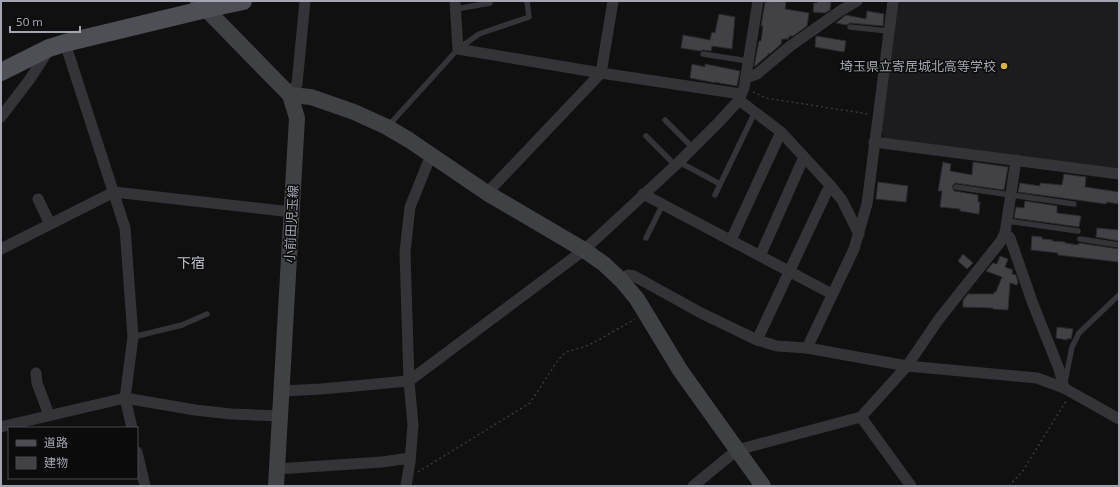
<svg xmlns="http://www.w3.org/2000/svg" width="1120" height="487" font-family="'Exo 2','Noto Sans JP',sans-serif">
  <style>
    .built { fill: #1c1c1e }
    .building { fill: #424246; stroke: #2b2a2d }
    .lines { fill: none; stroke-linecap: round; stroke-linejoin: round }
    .path { stroke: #38393d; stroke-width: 1.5; stroke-dasharray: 2 3; stroke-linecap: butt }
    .lane { stroke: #343438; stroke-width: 5.5 }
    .street { stroke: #343438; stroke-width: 11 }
    .secondary { stroke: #404145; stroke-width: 16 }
    .primary { stroke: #4e4f54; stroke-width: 18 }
    .poi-dot { fill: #d9b440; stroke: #0b0b0c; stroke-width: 1.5 }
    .labels { text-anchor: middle; stroke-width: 3; stroke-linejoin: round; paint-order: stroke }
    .poi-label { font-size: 13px; fill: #a3a6b0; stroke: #0b0b0c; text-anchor: end }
    .street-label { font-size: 13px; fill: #a3a6b0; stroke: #0b0b0c }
    .neighbourhood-label { font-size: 14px; fill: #c3c5cd; stroke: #0b0b0c }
  </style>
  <rect width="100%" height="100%" fill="#101011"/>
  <path class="built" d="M 897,1 L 1119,1 L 1119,170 L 885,138 L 880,132 Z"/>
  <g class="building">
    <path d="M 769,1 L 786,2 L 785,9 L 809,13 L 807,26 L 793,36 L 790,36 L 788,39 L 782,39 L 781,44 L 770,54 L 768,53 L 768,55 L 754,67 L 759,41 L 761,41 L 763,26 L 761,26 L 765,2 L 769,2 Z"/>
    <path d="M 817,1 L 831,2 L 830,10 L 825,13 L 813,12 L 814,3 L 817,3 Z"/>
    <path d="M 867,11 L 884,14 L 883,26 L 850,23 L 846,25 L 836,23 L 846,15 L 866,19 Z"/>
    <path d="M 719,14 L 735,17 L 732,49 L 712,46 L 711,51 L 703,50 L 700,51 L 681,48 L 683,35 L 710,40 L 712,32 L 715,33 Z"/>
    <path d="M 816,36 L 846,41 L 844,52 L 815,47 Z"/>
    <path d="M 692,64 L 705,67 L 705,64 L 740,71 L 737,86 L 714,82 L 714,83 L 711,82 L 690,78 Z"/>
    <path d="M 943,162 L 951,164 L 950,171 L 972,175 L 973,162 L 1008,167 L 1004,190 L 955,183 L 952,186 L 954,191 L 978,195 L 978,202 L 980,202 L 979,214 L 960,211 L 960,209 L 940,207 L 942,191 L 938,191 Z"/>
    <path d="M 1064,174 L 1086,177 L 1085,187 L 1119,192 L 1119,204 L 1107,202 L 1106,204 L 1018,192 L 1020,183 L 1040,186 L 1040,183 L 1062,185 Z"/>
    <path d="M 878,182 L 908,186 L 906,202 L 876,199 Z"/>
    <path d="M 1025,201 L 1057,206 L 1057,213 L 1081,216 L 1079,227 L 1014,218 L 1016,207 L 1024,208 Z"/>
    <path d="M 1097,228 L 1119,230 L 1119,241 L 1096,237 Z"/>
    <path d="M 1032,236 L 1042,237 L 1042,239 L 1053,240 L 1052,241 L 1065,242 L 1065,243 L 1078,245 L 1079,243 L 1119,249 L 1119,262 L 1058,255 L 1058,253 L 1031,250 Z"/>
    <path d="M 963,254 L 973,263 L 967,269 L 958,261 Z"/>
    <path d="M 1000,256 L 1008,259 L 1005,267 L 1013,270 L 1012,274 L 1016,275 L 1018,282 L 1017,285 L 1010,283 L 1008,310 L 993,309 L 993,308 L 963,307 L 963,300 L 968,294 L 994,294 L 994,292 L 996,292 L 1002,277 L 986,271 L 993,263 L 997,264 Z"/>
    <path d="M 1057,327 L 1073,329 L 1071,339 L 1068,338 L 1067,340 L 1056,338 Z"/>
  </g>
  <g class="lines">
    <g class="path">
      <path d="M 753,92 L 766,98 L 868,114"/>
      <path d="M 418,472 L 530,403 L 558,360 L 566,352 L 584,347 L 595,342 L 635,319"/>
      <path d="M 1009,486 L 1022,472 L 1066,401"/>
    </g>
    <g class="lane">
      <path d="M 456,9 L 490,3"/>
      <path d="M 850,27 L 888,31"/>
      <path d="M 703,54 L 748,61"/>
      <path d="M 665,120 L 693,148"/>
      <path d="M 389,125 L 458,49 L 479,34 L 529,17 L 527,1"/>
      <path d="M 646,136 L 675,165"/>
      <path d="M 679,162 L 720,184"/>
      <path d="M 956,187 L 1074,204"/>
      <path d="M 715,195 L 755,112"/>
      <path d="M 1007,221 L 1078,231"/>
      <path d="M 646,238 L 663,204"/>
      <path d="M 1080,239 L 1119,245"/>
      <path d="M 133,337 L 182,325 L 207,314"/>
      <path d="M 1065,382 L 1072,347 L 1079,333 L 1119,295"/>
    </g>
    <g class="street">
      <path d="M 455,1 L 458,49 L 601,73 L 741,94"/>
      <path d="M 65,43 L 125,228 L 133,337 L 125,398 L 132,428"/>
      <path d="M 746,78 L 757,74 L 789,47 L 840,11 L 857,1"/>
      <path d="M 290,95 L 297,84 L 305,1"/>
      <path d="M 739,100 L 781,132 L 830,185 L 842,200 L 859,234"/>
      <path d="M 1,117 L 30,79 L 48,51"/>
      <path d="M 874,142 L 1119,174"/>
      <path d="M 487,193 L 601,73 L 613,1"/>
      <path d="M 643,194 L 832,294"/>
      <path d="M 38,199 L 50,224"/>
      <path d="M 1005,233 L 1010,238 L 1033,304 L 1059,369 L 1064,388"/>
      <path d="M 731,240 L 781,132"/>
      <path d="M 1,249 L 114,192 L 292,212"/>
      <path d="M 760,256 L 804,157"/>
      <path d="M 622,281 L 628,275 L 634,276 L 701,313 L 757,340 L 777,346 L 807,348 L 907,366 L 1037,378 L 1064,388 L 1119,419"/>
      <path d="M 757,340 L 830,185"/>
      <path d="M 807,348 L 854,249 L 867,204 L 893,1"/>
      <path d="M 36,373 L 37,383 L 49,415"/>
      <path d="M 282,391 L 321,389 L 409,381 L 584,250 L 679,162 L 719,122 L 739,100 L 744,88 L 758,1"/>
      <path d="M 861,417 L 911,486"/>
      <path d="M 1,427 L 125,398 L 195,410 L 231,414 L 280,416"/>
      <path d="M 137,452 L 145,486"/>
      <path d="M 277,469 L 382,462 L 410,458"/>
      <path d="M 406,486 L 410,462 L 413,425 L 409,381 L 405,252 L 410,207 L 431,155"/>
      <path d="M 693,486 L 737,450 L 861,417 L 907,366 L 939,319 L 1001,241 L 1005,233 L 1016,160"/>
    </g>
    <g class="secondary">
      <path d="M 198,1 L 290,95 L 297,118 L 276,486"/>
      <path d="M 290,95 L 311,97 L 354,112 L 387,127 L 409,140 L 487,193 L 584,250 L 604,264 L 622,281 L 637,299 L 680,370 L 763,486"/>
    </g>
    <path class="primary" d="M 1,72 L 49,48 L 65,43 L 206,9 L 243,1"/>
  </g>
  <circle class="poi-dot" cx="1004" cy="66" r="4"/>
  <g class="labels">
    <g class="poi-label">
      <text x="996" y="71">埼玉県立寄居城北高等学校</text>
    </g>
    <g class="street-label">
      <text transform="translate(291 224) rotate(-87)" y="5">小前田児玉線</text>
    </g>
    <g class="neighbourhood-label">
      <text x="191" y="268">下宿</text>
    </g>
  </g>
  <rect width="1120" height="487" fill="none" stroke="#a3a6b0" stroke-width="4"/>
  <rect x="8" y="427" width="130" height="52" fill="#0b0b0c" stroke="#48494e"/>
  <rect x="16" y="440" width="20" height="6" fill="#4e4f54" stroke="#48494e"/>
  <text x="44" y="447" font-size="12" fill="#a3a6b0">道路</text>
  <rect x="16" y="457" width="20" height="12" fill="#424246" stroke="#48494e"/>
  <text x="44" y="467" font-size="12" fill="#a3a6b0">建物</text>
  <path d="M10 26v6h70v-6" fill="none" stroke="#a3a6b0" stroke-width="2"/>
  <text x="16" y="26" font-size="12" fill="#a3a6b0" stroke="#0b0b0c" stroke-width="3" paint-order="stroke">50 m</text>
</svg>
